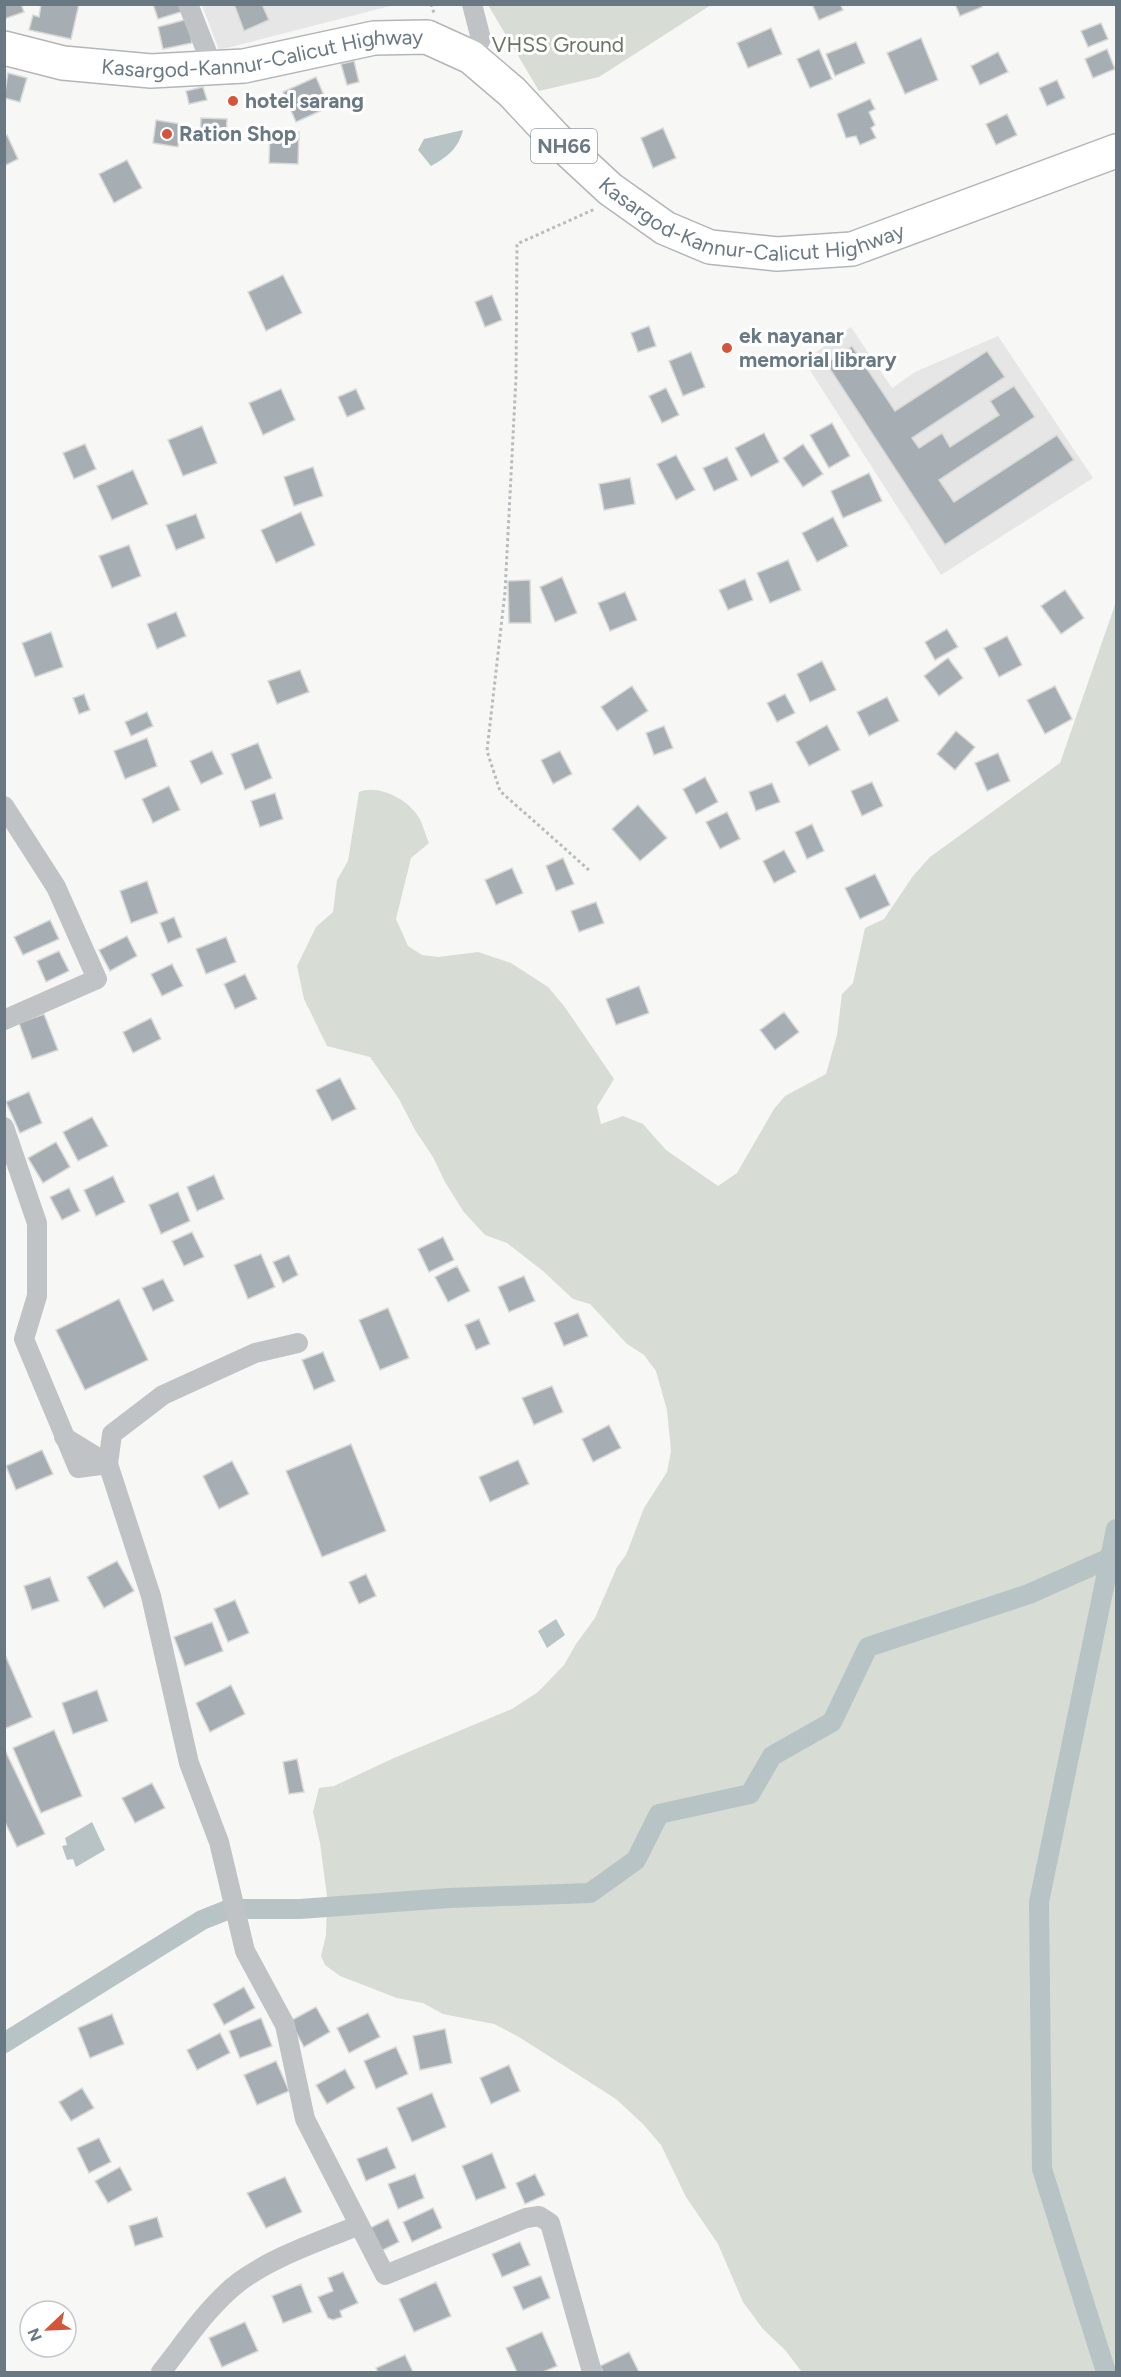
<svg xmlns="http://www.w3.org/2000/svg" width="1121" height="2377" font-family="Figtree,sans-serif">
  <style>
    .built { fill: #e5e6e5 }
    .green { fill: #d7dcd4 }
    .water { fill: #b8c3c6 }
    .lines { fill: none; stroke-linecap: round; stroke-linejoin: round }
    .stream { stroke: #b8c3c6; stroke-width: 5 }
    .canal { stroke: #b8c3c6; stroke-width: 20 }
    .building { fill: #a7aeb3; stroke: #d9d9d7; stroke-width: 1.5 }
    .trunk-casing { stroke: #b2b6b9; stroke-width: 36 }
    .path { stroke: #b9bcbe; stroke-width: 3; stroke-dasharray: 3 3; stroke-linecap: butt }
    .minor { stroke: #bfc3c6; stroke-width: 20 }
    .trunk { stroke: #fff; stroke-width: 33 }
    .poi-dot { fill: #d45539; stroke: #fff; stroke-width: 2 }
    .labels { text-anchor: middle; stroke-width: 6; stroke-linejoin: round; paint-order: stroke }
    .shield { fill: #fff; stroke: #96a1a8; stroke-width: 1.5 }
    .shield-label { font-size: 20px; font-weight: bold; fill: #697983 }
    .park-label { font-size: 21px; fill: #677663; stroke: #fff }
    .street-label { font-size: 21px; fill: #697983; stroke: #fff }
    .poi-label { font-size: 21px; font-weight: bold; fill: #697983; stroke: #fff; text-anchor: start }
  </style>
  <rect width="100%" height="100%" fill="#f7f7f5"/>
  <g class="built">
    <path d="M 202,5 L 394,5 L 219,50 Z"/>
    <path d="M 851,327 L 892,388 L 915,372 L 998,336 L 1093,478 L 941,575 L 804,361 Z"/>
  </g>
  <g class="green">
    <path d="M 488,5 L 711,5 L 599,77 L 539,91 Z"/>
    <path d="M 1116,602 L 1116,2372 L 802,2372 L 785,2350 L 763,2329 L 743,2302 L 718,2244 L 686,2197 L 661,2145 L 643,2124 L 616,2099 L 519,2037 L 494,2024 L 443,2014 L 423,2003 L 397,1998 L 340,1976 L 325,1965 L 321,1956 L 326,1935 L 327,1896 L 320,1843 L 313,1812 L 319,1788 L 334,1786 L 394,1758 L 512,1709 L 538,1692 L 564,1665 L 576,1644 L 595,1618 L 617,1567 L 626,1555 L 644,1508 L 667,1472 L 671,1451 L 667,1410 L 656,1371 L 644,1355 L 627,1344 L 590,1304 L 573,1299 L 543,1271 L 507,1243 L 485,1235 L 463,1211 L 445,1182 L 433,1157 L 415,1130 L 399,1099 L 370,1057 L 327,1046 L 304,999 L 297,966 L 316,927 L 333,912 L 337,880 L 348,861 L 359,792 C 378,784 407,799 418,816 C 423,824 425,834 429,843 L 411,858 L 396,919 L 408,946 L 422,955 L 438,957 L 478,952 L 511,963 L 548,987 L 564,1006 L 614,1079 L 597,1107 L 601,1124 L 623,1116 L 643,1124 L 666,1150 L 718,1186 L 737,1173 L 774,1109 L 785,1096 L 826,1074 L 837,1035 L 842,994 L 853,983 L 865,928 L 884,919 L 913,876 L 930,857 L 1060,763 Z"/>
  </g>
  <g class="water">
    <path d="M 463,130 C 458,149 447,157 431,166 L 418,150 L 424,139 Z"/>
    <path d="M 556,1619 L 565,1635 L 547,1648 L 538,1631 Z"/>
    <path d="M 92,1822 L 105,1850 L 76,1867 L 73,1859 L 67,1860 L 62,1846 L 67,1845 L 65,1838 Z"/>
  </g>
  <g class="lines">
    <path class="stream" d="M 250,1908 L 278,1910"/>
    <g class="canal">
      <path d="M 242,1909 L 300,1909 L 449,1898 L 590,1893 L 636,1860 L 659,1814 L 750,1794 L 772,1756 L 832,1722 L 868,1647 L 1029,1594 L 1110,1558"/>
      <path d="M 4,2043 L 202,1920 L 227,1910"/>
      <path d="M 1106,2372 L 1042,2169 L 1039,1902 L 1116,1529"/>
    </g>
  </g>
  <g class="building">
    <path d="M 4,4 L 21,4 L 24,12 L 4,19 Z"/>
    <path d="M 41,4 L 79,4 L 71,39 L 29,30 L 33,15 L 39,17 Z"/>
    <path d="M 153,4 L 182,4 L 184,11 L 158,19 Z"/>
    <path d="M 234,4 L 262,4 L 269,20 L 244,31 Z"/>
    <path d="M 812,4 L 840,4 L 843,10 L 819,20 Z"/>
    <path d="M 955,4 L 981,4 L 982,7 L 960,16 Z"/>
    <path d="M 188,19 L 192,43 L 163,49 L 158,27 Z"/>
    <path d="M 1101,23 L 1108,39 L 1088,47 L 1081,31 Z"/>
    <path d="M 771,28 L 782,54 L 748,68 L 737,43 Z"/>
    <path d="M 921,38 L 938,80 L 905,94 L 887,53 Z"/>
    <path d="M 856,42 L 865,63 L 835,76 L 826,54 Z"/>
    <path d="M 819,49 L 832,79 L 810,88 L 797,59 Z"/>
    <path d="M 1107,49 L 1115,69 L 1093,78 L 1085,59 Z"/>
    <path d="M 998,52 L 1008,72 L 980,85 L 971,66 Z"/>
    <path d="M 354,61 L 359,82 L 347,85 L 341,64 Z"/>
    <path d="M 8,73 L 27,78 L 20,102 L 4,98 Z"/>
    <path d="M 316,77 L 329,107 L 296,122 L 283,92 Z"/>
    <path d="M 1057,80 L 1065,98 L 1047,106 L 1039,88 Z"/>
    <path d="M 203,87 L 207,100 L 189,104 L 186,91 Z"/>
    <path d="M 870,99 L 875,109 L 869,112 L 875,125 L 871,128 L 876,138 L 860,145 L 856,136 L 846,138 L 837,114 Z"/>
    <path d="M 1007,114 L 1017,135 L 996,145 L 986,124 Z"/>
    <path d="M 201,118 L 227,119 L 226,143 L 200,141 Z"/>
    <path d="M 156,120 L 180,124 L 178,147 L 153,143 Z"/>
    <path d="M 663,128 L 676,158 L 653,168 L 641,138 Z"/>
    <path d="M 270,131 L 299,132 L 298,164 L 269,163 Z"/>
    <path d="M 7,135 L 18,159 L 4,166 L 4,136 Z"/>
    <path d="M 127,160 L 142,188 L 114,203 L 99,174 Z"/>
    <path d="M 283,275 L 302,313 L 266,331 L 248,292 Z"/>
    <path d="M 492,295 L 502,320 L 485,327 L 475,302 Z"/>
    <path d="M 649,326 L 656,346 L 638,352 L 631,333 Z"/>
    <path d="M 852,346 L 895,411 L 987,351 L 1005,377 L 912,438 L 919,448 L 942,433 L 950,447 L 999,415 L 990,401 L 1014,386 L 1035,417 L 939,480 L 954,502 L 1057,435 L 1074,460 L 945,545 L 826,363 Z"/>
    <path d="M 691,352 L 705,387 L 683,396 L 669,361 Z"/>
    <path d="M 666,388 L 679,415 L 662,423 L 649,396 Z"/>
    <path d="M 281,389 L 295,420 L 263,435 L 249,403 Z"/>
    <path d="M 356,389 L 365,409 L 347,417 L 338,397 Z"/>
    <path d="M 832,423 L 850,456 L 829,468 L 810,435 Z"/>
    <path d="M 202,426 L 217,463 L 183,476 L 168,440 Z"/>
    <path d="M 764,433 L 779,462 L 751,477 L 735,448 Z"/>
    <path d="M 85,444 L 96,469 L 74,479 L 63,453 Z"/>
    <path d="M 803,444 L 823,474 L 803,487 L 783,458 Z"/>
    <path d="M 676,455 L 695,490 L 676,500 L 657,464 Z"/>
    <path d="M 727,457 L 738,480 L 714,491 L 703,468 Z"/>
    <path d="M 313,467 L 323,496 L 294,506 L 284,477 Z"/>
    <path d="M 133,470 L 148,504 L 112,520 L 97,486 Z"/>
    <path d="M 869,473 L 882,501 L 843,518 L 831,491 Z"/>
    <path d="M 630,478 L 635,504 L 604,510 L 599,484 Z"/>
    <path d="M 301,512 L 315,545 L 276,563 L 261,530 Z"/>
    <path d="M 196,514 L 205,538 L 176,550 L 166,525 Z"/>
    <path d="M 833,517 L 848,546 L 817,562 L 802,533 Z"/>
    <path d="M 129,545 L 141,576 L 112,588 L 99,556 Z"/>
    <path d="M 788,560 L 801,590 L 770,603 L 757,573 Z"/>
    <path d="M 562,577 L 577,613 L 555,622 L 540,587 Z"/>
    <path d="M 745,579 L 753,600 L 728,610 L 719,590 Z"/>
    <path d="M 530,580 L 531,623 L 509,623 L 508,581 Z"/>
    <path d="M 1065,590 L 1084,618 L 1061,634 L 1041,606 Z"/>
    <path d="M 625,592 L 637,620 L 610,631 L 598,603 Z"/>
    <path d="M 176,612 L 186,636 L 157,649 L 147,624 Z"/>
    <path d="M 947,629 L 958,647 L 935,660 L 925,642 Z"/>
    <path d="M 51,632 L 63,667 L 35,677 L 22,643 Z"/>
    <path d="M 1007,636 L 1022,665 L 999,677 L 984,648 Z"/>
    <path d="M 948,658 L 963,678 L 939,696 L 924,676 Z"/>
    <path d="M 822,661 L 836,690 L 810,702 L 797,674 Z"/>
    <path d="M 300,670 L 309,692 L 277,704 L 268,681 Z"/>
    <path d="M 632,686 L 648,711 L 617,731 L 601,707 Z"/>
    <path d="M 1055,686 L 1072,719 L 1045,734 L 1027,700 Z"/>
    <path d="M 84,694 L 90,710 L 79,714 L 73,698 Z"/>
    <path d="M 785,694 L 795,713 L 777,722 L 767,703 Z"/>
    <path d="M 887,697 L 899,721 L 869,736 L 857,712 Z"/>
    <path d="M 147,712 L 153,726 L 131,736 L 125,722 Z"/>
    <path d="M 827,725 L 840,750 L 809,766 L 796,742 Z"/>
    <path d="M 664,726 L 673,748 L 654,755 L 646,733 Z"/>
    <path d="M 956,731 L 975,747 L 955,770 L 937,754 Z"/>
    <path d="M 147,738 L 157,766 L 125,779 L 114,751 Z"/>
    <path d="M 258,743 L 272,778 L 245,790 L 231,754 Z"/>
    <path d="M 212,751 L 223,774 L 201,784 L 190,761 Z"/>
    <path d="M 560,751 L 572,774 L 553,784 L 541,760 Z"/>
    <path d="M 998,753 L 1010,781 L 987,791 L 975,763 Z"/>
    <path d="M 705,777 L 718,802 L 696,814 L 683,789 Z"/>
    <path d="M 872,782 L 883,806 L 862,816 L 851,791 Z"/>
    <path d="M 772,783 L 780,802 L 756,811 L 749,792 Z"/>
    <path d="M 169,786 L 180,810 L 153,823 L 142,799 Z"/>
    <path d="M 275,793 L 283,819 L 260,827 L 251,801 Z"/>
    <path d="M 638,805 L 667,838 L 640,861 L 612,829 Z"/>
    <path d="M 727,812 L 740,839 L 720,849 L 706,822 Z"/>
    <path d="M 812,824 L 824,851 L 807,859 L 795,832 Z"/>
    <path d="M 784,850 L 796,872 L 774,883 L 763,861 Z"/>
    <path d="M 563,858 L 574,884 L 556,891 L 546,866 Z"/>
    <path d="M 512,868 L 523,893 L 496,905 L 485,880 Z"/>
    <path d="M 875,874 L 890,905 L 860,919 L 845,888 Z"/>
    <path d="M 147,881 L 158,913 L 131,923 L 120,891 Z"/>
    <path d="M 596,902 L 604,923 L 579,932 L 571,911 Z"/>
    <path d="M 174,917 L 182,937 L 168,943 L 160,923 Z"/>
    <path d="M 50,920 L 59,939 L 23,955 L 14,937 Z"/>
    <path d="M 127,936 L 137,956 L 110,971 L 99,950 Z"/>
    <path d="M 226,937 L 236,962 L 206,974 L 196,949 Z"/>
    <path d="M 59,951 L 69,971 L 46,982 L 37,961 Z"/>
    <path d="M 172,964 L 183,986 L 162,996 L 151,974 Z"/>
    <path d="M 245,974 L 257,999 L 235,1009 L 224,984 Z"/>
    <path d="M 639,986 L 649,1013 L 616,1025 L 606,999 Z"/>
    <path d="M 784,1012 L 799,1032 L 775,1050 L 760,1030 Z"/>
    <path d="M 44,1014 L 58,1050 L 32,1059 L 19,1023 Z"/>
    <path d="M 151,1018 L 161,1039 L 133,1053 L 123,1032 Z"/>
    <path d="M 340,1078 L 356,1109 L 332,1121 L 316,1090 Z"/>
    <path d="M 29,1092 L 42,1123 L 20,1133 L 6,1102 Z"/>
    <path d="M 92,1117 L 108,1146 L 78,1161 L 63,1132 Z"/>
    <path d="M 56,1142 L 70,1167 L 43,1183 L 28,1158 Z"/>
    <path d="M 214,1175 L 224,1199 L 197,1211 L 187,1187 Z"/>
    <path d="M 113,1176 L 125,1202 L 96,1216 L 84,1190 Z"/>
    <path d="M 69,1188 L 80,1211 L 62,1220 L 50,1197 Z"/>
    <path d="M 178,1192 L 190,1221 L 161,1234 L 149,1205 Z"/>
    <path d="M 192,1232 L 204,1257 L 184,1266 L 172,1241 Z"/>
    <path d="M 443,1237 L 454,1260 L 429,1272 L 418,1249 Z"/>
    <path d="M 261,1254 L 275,1287 L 248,1299 L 234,1265 Z"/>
    <path d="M 289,1255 L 298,1275 L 283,1283 L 273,1262 Z"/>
    <path d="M 457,1266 L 470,1291 L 448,1302 L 435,1277 Z"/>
    <path d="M 524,1276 L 535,1301 L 509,1312 L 498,1287 Z"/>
    <path d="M 163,1279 L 174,1301 L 153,1311 L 142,1288 Z"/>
    <path d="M 119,1299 L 148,1360 L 85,1390 L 56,1330 Z"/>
    <path d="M 388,1308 L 409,1358 L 380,1370 L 359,1320 Z"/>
    <path d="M 578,1313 L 588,1336 L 564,1346 L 554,1323 Z"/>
    <path d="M 479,1319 L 490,1344 L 476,1350 L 465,1325 Z"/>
    <path d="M 323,1352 L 335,1381 L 314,1390 L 302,1360 Z"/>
    <path d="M 552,1386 L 563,1412 L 534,1425 L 522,1398 Z"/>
    <path d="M 609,1425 L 621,1448 L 593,1462 L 582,1439 Z"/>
    <path d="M 351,1444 L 386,1531 L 322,1557 L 286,1471 Z"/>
    <path d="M 42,1450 L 53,1474 L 16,1490 L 6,1466 Z"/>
    <path d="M 518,1460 L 529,1484 L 490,1502 L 479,1477 Z"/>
    <path d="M 232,1461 L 249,1494 L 219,1509 L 203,1476 Z"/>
    <path d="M 117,1561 L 134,1591 L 104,1608 L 87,1577 Z"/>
    <path d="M 366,1574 L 376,1596 L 359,1604 L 349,1582 Z"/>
    <path d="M 50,1577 L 59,1601 L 32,1610 L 24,1586 Z"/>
    <path d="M 235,1600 L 249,1633 L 228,1642 L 214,1609 Z"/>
    <path d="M 212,1622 L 223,1651 L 185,1666 L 174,1637 Z"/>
    <path d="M 4,1652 L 32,1717 L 4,1729 Z"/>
    <path d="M 231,1685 L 245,1714 L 210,1732 L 196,1703 Z"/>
    <path d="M 97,1690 L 108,1721 L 73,1734 L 62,1703 Z"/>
    <path d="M 54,1730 L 82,1796 L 41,1813 L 13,1748 Z"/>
    <path d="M 4,1748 L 45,1834 L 17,1847 L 4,1820 Z"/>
    <path d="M 297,1759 L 304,1792 L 289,1794 L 283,1762 Z"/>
    <path d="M 152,1783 L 165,1808 L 135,1823 L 122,1798 Z"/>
    <path d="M 244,1987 L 255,2008 L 224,2025 L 213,2004 Z"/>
    <path d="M 316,2007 L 330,2032 L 304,2047 L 290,2021 Z"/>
    <path d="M 368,2013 L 380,2037 L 349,2053 L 337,2028 Z"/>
    <path d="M 112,2014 L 124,2044 L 90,2058 L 78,2028 Z"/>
    <path d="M 261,2018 L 272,2046 L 240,2058 L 229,2031 Z"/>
    <path d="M 445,2029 L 452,2063 L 420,2070 L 413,2036 Z"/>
    <path d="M 220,2033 L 230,2053 L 197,2070 L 187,2050 Z"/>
    <path d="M 396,2047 L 408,2074 L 376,2089 L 364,2061 Z"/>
    <path d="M 276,2061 L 289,2091 L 257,2105 L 244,2075 Z"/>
    <path d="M 509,2065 L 520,2091 L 491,2104 L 480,2078 Z"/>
    <path d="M 345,2069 L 355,2088 L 327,2104 L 316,2085 Z"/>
    <path d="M 82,2088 L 94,2108 L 71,2121 L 59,2102 Z"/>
    <path d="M 432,2093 L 446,2127 L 412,2142 L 397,2108 Z"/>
    <path d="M 99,2138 L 111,2162 L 89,2173 L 77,2148 Z"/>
    <path d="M 387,2147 L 396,2168 L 366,2181 L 357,2159 Z"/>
    <path d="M 492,2153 L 506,2188 L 476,2200 L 462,2166 Z"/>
    <path d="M 120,2167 L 132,2190 L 108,2203 L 95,2181 Z"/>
    <path d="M 415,2174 L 424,2198 L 398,2209 L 388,2184 Z"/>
    <path d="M 535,2174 L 545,2195 L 525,2204 L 516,2183 Z"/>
    <path d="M 285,2177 L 302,2212 L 266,2228 L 247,2193 Z"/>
    <path d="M 433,2208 L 442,2228 L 412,2242 L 403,2222 Z"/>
    <path d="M 157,2217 L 163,2237 L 135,2246 L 129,2226 Z"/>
    <path d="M 388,2219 L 399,2242 L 381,2251 L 370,2228 Z"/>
    <path d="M 520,2242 L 530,2265 L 502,2277 L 492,2254 Z"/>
    <path d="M 343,2272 L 358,2303 L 340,2311 L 342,2317 L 333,2320 L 328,2318 L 318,2297 L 333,2291 L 328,2278 Z"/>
    <path d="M 541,2276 L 550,2298 L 523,2310 L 513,2287 Z"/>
    <path d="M 436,2282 L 451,2316 L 414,2332 L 399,2299 Z"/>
    <path d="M 301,2284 L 312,2312 L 283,2323 L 272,2296 Z"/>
    <path d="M 245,2322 L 258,2351 L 222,2367 L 209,2338 Z"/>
    <path d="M 542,2332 L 557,2366 L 543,2372 L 517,2372 L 506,2348 Z"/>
    <path d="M 629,2352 L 639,2372 L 603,2372 L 600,2366 Z"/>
    <path d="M 405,2355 L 413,2372 L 378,2372 L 376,2368 Z"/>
  </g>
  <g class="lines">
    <g class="trunk-casing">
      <g id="trunk">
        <path id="s1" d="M 4,48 L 63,63 L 151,71 L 244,66 L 374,38 L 427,37 L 471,57 L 512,92 L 555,138 L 610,189 L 665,228 L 710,247 L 777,254 L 852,249 L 1116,151"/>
      </g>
    </g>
    <g class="path">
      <path d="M 431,4 L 434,13"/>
      <path d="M 589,870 L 500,791 L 487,751 L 505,592 L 516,378 L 517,244 L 595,209"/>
    </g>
    <g class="minor">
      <path d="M 188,4 L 213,68"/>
      <path d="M 471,57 L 481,39 L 472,4"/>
      <path d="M 4,806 L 56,887 L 97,979 L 4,1020"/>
      <path d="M 4,1127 L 37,1223 L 37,1296 L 24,1339 L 78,1468 L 108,1464 L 151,1596 L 189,1763 L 219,1842 L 245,1951 L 285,2025 L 305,2119 L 385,2275 L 526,2218 L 539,2216 L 550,2223 L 592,2372"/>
      <path d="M 64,1437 L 108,1464 L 112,1434 L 163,1395 L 255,1353 L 298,1343"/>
      <path d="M 161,2372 C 185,2342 208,2306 239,2282 C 274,2256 319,2242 359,2225"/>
    </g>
    <use href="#trunk" class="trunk"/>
  </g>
  <g class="poi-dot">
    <circle cx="233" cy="101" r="6"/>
    <circle cx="167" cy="134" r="6"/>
    <circle cx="727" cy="348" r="6"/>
  </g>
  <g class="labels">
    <rect class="shield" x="531" y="129" width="66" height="34" rx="4.5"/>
    <g class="shield-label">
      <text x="564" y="153">NH66</text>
    </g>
    <g class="park-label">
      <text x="558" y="52">VHSS Ground</text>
    </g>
    <g class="street-label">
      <text dy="7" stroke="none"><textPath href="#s1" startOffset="262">Kasargod-Kannur-Calicut Highway</textPath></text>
      <text dy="7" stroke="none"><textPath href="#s1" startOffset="820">Kasargod-Kannur-Calicut Highway</textPath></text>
    </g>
    <g class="poi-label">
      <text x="245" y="108">hotel sarang</text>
      <text x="179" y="141">Ration Shop</text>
      <text x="739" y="343">ek nayanar<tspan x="739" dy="24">memorial library</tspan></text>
    </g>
  </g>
  <rect width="1121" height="2377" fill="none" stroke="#697983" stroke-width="12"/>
  <g transform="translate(48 2329) rotate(247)"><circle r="28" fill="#ffffff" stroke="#c3c9cd" stroke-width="1.5"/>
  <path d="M0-4.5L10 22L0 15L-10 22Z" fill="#d45539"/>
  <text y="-9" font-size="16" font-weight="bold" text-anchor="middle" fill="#697983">N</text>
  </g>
</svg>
